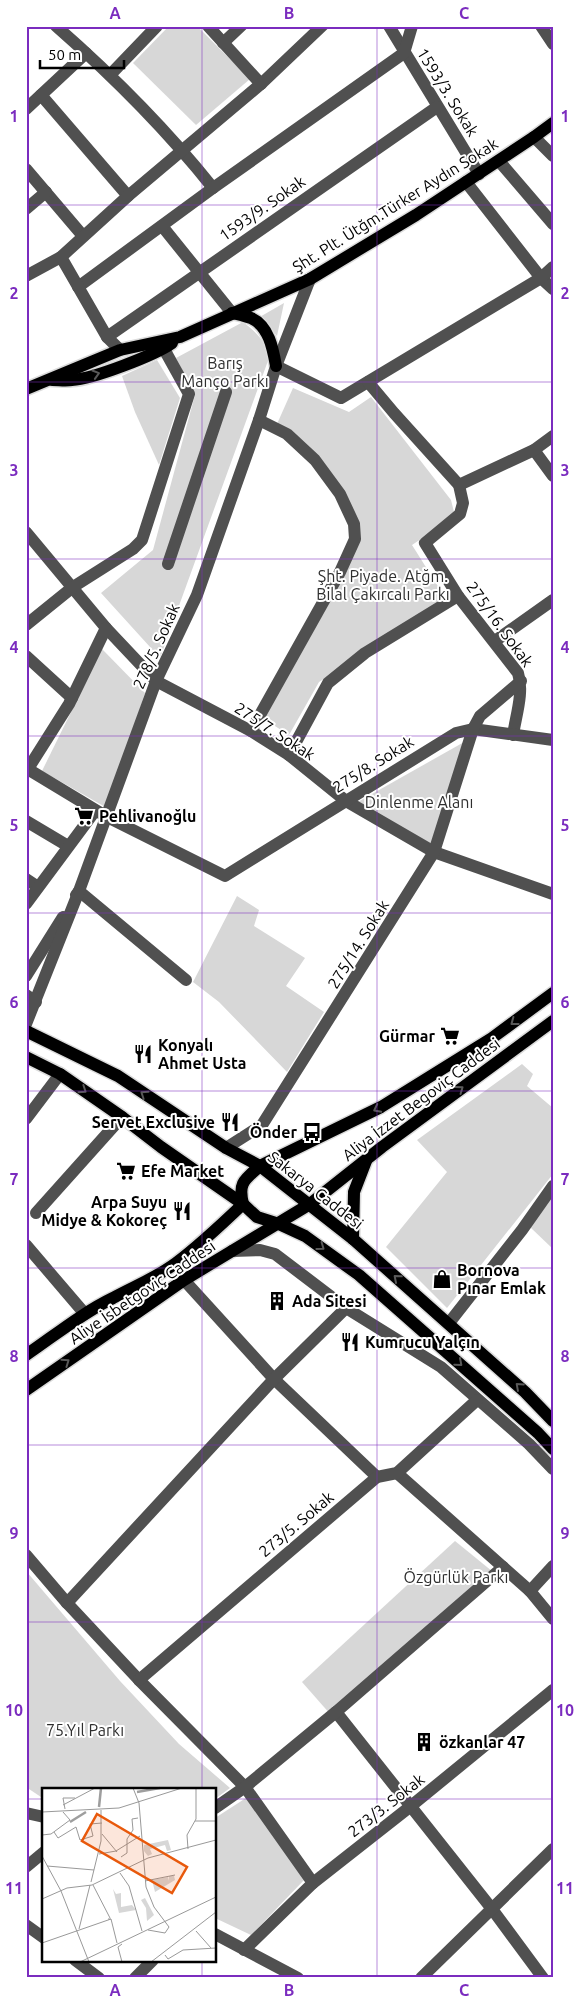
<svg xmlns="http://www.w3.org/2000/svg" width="579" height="2004" font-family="Ubuntu,sans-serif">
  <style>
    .green { fill: #d7d7d7 }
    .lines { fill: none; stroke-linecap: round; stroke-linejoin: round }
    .major-casing { stroke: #dbdbdb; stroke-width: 15 }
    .minor { stroke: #505050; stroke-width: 12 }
    .major { stroke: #000; stroke-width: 12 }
    .oneway { stroke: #595959 }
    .grid { fill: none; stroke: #7b2cbf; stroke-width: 1; stroke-opacity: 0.55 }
    .labels { text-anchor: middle; stroke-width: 4; stroke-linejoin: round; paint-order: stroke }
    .street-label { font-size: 16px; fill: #000; stroke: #fff }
    .park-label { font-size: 16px; fill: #2e2e2e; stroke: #fff }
    .poi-label { font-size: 16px; font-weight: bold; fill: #000; stroke: #fff; text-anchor: start }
    .inset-river { fill: none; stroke: #9e9e9e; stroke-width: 2.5 }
    .inset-road { fill: none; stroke: #999; stroke-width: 1 }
    .view { fill: #e8590c; fill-opacity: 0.15; stroke: #e8590c; stroke-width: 2.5 }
    .inset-edge { fill: none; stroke: #000; stroke-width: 2.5 }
    .neatline { fill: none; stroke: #7b2cbf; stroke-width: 2 }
    .grid-label { font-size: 16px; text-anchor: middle; font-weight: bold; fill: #7b2cbf }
  </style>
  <rect width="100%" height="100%" fill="#fff"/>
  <g class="green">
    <path d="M 169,26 L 197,26 L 250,79 L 196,125 L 133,63 Z"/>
    <path d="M 284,303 L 277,336 L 267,324 L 258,318 Z"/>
    <path d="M 243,322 C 256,332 266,341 269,358 L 160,658 L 101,593 L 153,550 L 195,395 L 176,358 Z"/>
    <path d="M 157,360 L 180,398 L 159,465 L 135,412 L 122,376 Z"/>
    <path d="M 293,388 L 349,412 L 371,397 L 451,500 L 455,516 L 412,545 L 446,599 L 319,682 L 289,735 L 264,719 L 354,541 L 346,496 L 277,424 Z"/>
    <path d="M 102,649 L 145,693 L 107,808 L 42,771 Z"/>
    <path d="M 473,737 L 437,847 L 356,803 Z"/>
    <path d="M 237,896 L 259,910 L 254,926 L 305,958 L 286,986 L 324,1012 L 287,1072 L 219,1002 L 193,982 Z"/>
    <path d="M 522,1064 L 533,1074 L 527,1086 L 553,1108 L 553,1174 L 447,1308 L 386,1247 L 447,1172 L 417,1140 Z"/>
    <path d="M 553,1190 L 553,1249 L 530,1227 Z"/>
    <path d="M 455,1541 L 498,1576 L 331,1715 L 302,1682 Z"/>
    <path d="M 26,1571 L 120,1681 L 179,1744 L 230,1788 L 215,1799 L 215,1789 L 44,1789 L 44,1799 L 26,1787 Z"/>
    <path d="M 246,1798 L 306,1878 L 251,1935 L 215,1918 L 215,1818 Z"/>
  </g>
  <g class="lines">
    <g class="major-casing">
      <g id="major">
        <path d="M 232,313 C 238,314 245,316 251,318 C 269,326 273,349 276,366"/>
        <path d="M 52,380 C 59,380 66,381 72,380 C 93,379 155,355 172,343"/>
        <path d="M 26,389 L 120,350 L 180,337 L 310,279 L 416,215 L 534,137 L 553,123"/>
        <path d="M 26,1031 L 118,1076 L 226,1148 L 260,1166 L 353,1239 L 525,1392 L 553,1421"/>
        <path d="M 26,1057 L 60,1074 L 122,1117 L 161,1147 L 243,1204 L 257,1217 L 279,1224 L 305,1236 L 359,1275 L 538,1433 L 553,1449"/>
        <path d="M 243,1204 C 238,1183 244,1180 260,1166 L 381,1107 L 492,1038 L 553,993"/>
        <path d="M 353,1239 L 354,1192 L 366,1161"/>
        <path d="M 26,1355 C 54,1336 82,1313 113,1298 C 135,1286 156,1278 176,1263 C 200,1245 221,1225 243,1204"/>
        <path d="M 26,1390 L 184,1280 L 310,1204 L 382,1147 L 553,1021"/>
      </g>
    </g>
    <g class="minor">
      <path d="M 56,26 C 113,76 166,129 213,188"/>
      <path d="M 208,26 L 261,84"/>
      <path d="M 389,26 L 479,174"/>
      <path d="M 541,26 L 553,44"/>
      <path d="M 223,43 L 241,26"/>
      <path d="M 110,75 L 157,26"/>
      <path d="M 41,95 L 128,196"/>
      <path d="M 26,109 L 86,53"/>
      <path d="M 534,137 L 553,156"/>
      <path d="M 499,161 L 553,224"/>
      <path d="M 26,169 L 83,236"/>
      <path d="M 466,182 L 541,278 L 553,289"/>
      <path d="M 26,209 L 46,192"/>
      <path d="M 162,226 L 232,313"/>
      <path d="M 26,276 L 61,257"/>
      <path d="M 78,287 L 213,188 L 404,53 L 412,26"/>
      <path d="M 107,337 L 437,107"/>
      <path d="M 120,350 L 107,337 L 61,257 L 128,196 L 261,84 L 322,26"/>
      <path d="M 276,366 L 341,398 L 541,278 L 553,267"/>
      <path d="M 368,382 L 394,413 L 459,485 L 463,503 L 460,514 L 425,543 L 458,596 L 518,673 C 524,692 516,715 513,735"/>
      <path d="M 534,450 L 553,476"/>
      <path d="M 459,485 L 534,450 L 553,436"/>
      <path d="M 26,532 L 106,628 L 156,681 L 251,731 L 289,755 L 346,801 L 434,852 L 553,894"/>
      <path d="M 168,564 L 226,392"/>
      <path d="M 26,625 L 73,587 L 133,549 L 142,540 L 189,394 L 164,349"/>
      <path d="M 495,641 L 553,600"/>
      <path d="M 26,656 L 72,698"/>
      <path d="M 251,731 L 340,572 L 355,539 L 354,524 L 340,494 L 315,460 L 287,434 L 259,420"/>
      <path d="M 289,755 L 328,683 L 365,653 L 458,596"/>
      <path d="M 26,768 L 107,817 L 225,876 L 456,733 L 473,729 L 553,740"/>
      <path d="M 26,772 L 69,704 L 106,628"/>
      <path d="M 26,821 L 68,846"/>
      <path d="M 26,879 L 38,887"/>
      <path d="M 76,895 L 79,891 L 186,980"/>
      <path d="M 26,904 L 95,811"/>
      <path d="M 26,976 L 63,917"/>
      <path d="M 26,995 L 36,1002"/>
      <path d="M 26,1024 L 79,891 L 156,681 L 197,595 L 259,420 L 276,366 L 310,279"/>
      <path d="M 26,1119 L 60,1074"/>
      <path d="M 226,1148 L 262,1125 L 434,852 L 473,729 L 480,716 L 521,681"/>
      <path d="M 36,1213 L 122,1117"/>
      <path d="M 26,1245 L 85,1314"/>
      <path d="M 232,1251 L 260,1250 L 275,1254 L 346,1308 L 441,1367 L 529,1444 L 553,1469"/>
      <path d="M 184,1280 L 274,1379 L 377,1477"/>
      <path d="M 449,1323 L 522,1230 L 553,1186"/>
      <path d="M 397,1473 L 530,1591 L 553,1619"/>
      <path d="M 26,1555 L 67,1603 L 139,1680 L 245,1787 L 313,1883"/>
      <path d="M 530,1591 L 553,1566"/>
      <path d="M 67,1603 L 274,1379 L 346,1308"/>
      <path d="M 139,1680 L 377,1477 L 397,1473 L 477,1400"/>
      <path d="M 336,1712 L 492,1909 L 543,1978"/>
      <path d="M 215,1808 L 245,1787 L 336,1712 L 503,1567"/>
      <path d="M 26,1813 L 44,1817"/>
      <path d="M 26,1867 L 44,1852"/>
      <path d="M 26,1925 L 44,1938"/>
      <path d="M 215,1934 L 298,1978"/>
      <path d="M 244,1950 L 313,1883 L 411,1806 L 553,1690"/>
      <path d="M 75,1960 L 99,1978"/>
      <path d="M 135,1978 L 153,1960"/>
      <path d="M 421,1978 L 553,1849"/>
    </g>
    <use href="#major" class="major"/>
  </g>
  <defs><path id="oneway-chevron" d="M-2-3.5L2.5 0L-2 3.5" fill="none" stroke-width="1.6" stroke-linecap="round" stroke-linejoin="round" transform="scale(1.25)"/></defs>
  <g class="oneway">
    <use href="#oneway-chevron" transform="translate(96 374) rotate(-17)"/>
    <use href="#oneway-chevron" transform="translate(514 1022) rotate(143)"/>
    <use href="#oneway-chevron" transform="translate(460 1089) rotate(-36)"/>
    <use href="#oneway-chevron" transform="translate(83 1090) rotate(34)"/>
    <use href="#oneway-chevron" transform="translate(144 1094) rotate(-146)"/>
    <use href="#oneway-chevron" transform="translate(377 1109) rotate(153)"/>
    <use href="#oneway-chevron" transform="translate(321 1247) rotate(36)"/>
    <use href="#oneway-chevron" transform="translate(397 1278) rotate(-139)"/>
    <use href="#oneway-chevron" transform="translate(66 1362) rotate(-35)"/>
    <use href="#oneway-chevron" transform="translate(459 1363) rotate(41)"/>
    <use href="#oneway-chevron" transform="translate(519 1386) rotate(-138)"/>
  </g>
  <path class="grid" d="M 202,26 L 202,1789M 377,26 L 377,1978M 26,205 L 553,205M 26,382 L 553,382M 26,559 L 553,559M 26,736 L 553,736M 26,913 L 553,913M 26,1091 L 553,1091M 26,1268 L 553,1268M 26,1445 L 553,1445M 26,1622 L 553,1622M 26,1799 L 44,1799M 215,1799 L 553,1799M 202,1960 L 202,1978"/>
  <defs>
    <g id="supermarket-bare" transform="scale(1.5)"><path d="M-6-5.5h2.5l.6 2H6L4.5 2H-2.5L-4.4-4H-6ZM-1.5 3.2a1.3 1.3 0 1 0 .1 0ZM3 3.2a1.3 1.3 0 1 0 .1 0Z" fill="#000" stroke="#fff" stroke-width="2.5" paint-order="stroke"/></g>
    <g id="restaurant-bare" transform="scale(1.5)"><path d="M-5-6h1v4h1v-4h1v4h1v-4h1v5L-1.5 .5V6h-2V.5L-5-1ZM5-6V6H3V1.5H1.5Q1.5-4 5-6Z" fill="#000" stroke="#fff" stroke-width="2.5" paint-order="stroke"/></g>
    <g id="bus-bare" transform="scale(1.5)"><path d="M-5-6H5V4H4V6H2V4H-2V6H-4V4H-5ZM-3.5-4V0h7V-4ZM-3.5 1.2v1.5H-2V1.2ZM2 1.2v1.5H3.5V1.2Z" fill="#000" stroke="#fff" stroke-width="2.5" paint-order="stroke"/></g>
    <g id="shop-bare" transform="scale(1.5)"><path d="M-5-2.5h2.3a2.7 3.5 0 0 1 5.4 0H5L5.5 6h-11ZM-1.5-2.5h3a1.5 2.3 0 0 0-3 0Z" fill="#000" stroke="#fff" stroke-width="2.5" paint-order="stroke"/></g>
    <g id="building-bare" transform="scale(1.5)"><path d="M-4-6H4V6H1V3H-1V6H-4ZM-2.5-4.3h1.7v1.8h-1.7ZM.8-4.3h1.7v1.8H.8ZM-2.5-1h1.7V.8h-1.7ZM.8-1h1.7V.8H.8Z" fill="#000" stroke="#fff" stroke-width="2.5" paint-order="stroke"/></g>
  </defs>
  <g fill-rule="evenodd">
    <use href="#supermarket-bare" x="84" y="816"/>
    <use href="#supermarket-bare" x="450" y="1036"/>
    <use href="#restaurant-bare" x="143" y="1054"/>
    <use href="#restaurant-bare" x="230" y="1122"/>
    <use href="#bus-bare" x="312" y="1132"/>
    <use href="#supermarket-bare" x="126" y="1171"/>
    <use href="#restaurant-bare" x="182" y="1211"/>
    <use href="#shop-bare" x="442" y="1279"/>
    <use href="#building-bare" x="277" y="1301"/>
    <use href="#restaurant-bare" x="350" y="1342"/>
    <use href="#building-bare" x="424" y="1742"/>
  </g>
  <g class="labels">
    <g class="street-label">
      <text transform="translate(448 92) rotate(58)" y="6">1593/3. Sokak</text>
      <text transform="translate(395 205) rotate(-32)" y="6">Şht. Plt. Ütğm.Türker Aydın Sokak</text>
      <text transform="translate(262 208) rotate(-35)" y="6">1593/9. Sokak</text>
      <text transform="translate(500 624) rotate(54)" y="6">275/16. Sokak</text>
      <text transform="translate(156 646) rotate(-66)" y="6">278/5. Sokak</text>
      <text transform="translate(275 731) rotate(33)" y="6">275/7. Sokak</text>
      <text transform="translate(373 764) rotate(-32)" y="6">275/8. Sokak</text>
      <text transform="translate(358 944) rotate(-58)" y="6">275/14. Sokak</text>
      <text transform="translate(421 1099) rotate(-37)" y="6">Aliya İzzet Begoviç Caddesi</text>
      <text transform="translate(316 1190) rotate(38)" y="6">Sakarya Caddesi</text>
      <text transform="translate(142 1292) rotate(-34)" y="6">Aliye İsbetgoviç Caddesi</text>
      <text transform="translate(296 1524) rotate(-40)" y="6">273/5. Sokak</text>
      <text transform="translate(386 1805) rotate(-38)" y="6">273/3. Sokak</text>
    </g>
    <g class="park-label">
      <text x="225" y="369">Barış<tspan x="225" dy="18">Manço Parkı</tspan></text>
      <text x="383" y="582">Şht. Piyade. Atğm.<tspan x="383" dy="18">Bilal Çakırcalı Parkı</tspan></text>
      <text x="419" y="808">Dinlenme Alanı</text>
      <text x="456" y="1583">Özgürlük Parkı</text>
      <text x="85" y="1736">75.Yıl Parkı</text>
    </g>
    <g class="poi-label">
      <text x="99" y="822">Pehlivanoğlu</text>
      <text x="435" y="1042" text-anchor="end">Gürmar</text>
      <text x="158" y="1051">Konyalı<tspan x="158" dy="18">Ahmet Usta</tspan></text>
      <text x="215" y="1128" text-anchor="end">Servet Exclusive</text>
      <text x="297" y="1138" text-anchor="end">Önder</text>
      <text x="141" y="1177">Efe Market</text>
      <text x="167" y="1208" text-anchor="end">Arpa Suyu<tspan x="167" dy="18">Midye &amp; Kokoreç</tspan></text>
      <text x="457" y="1276">Bornova<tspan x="457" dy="18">Pınar Emlak</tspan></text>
      <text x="292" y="1307">Ada Sitesi</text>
      <text x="365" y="1348">Kumrucu Yalçın</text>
      <text x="439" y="1748">özkanlar 47</text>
    </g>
  </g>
  <g transform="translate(42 1788)">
    <rect width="174" height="174" fill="#fff"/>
    <path d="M 126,52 L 129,62 L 125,63 L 123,57 L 108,61 L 110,66 L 106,68 L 102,63 L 102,57 ZM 127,88 L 132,88 L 133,92 L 113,104 L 110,92 L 126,89 L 127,93 ZM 71,101 L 74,106 L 79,105 L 79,119 L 90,117 L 94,122 L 77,125 ZM 103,110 L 112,127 L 105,133 L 104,120 L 99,112 Z" fill="#d7d7d7"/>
    <path class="inset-river" d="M 95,4 L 118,0M 57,19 L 59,0M 28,34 L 44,24"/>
    <path class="inset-road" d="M 91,0 L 97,15 L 104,99 L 112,119 L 127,139 L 123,145 L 106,142M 21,17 L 53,0M 23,21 L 21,10 L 33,10M 0,24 L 77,20 L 140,0M 153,33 L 174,33M 12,44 L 16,50 L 34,39 L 38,52 L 51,48 L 48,36 L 60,35M 60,46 L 75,64M 0,47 L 9,46 L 28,32 L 21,24M 146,61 L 145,47 L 154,31 L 154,0M 57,66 L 74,63 L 98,48M 0,68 L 19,103 L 47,174M 79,69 L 85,65 L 85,51 L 91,42 L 90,31 L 96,30M 5,78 L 52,82M 78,85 L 87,98 L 100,143M 103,93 L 133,87M 49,94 L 59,53 L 59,22M 51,97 L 68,130M 0,111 L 25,100 L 50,97 L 106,70 L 174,52M 69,131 L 75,155M 37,141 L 48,97M 154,143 L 169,160M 0,155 L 69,131 L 66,131M 123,167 L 126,171 L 141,162 L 174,160M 38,174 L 174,109M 80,174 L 76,159 L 80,156M 109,174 L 174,124"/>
    <path class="view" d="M 55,26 L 145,79 L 130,105 L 40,53 Z"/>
    <rect width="174" height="174" class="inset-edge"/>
  </g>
  <rect width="579" height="2004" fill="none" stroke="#ffffff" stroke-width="55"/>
  <path d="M40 60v8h84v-8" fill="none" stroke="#000000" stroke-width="2.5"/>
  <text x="48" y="60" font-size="15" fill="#000000" stroke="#ffffff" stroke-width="4" paint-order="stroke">50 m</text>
  <rect x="28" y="28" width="524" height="1948" class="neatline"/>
  <g class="grid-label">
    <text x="115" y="19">A</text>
    <text x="289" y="19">B</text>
    <text x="464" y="19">C</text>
    <text x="14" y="122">1</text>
    <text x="565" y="122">1</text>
    <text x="14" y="299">2</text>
    <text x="565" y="299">2</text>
    <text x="14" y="476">3</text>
    <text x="565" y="476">3</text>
    <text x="14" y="653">4</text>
    <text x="565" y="653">4</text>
    <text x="14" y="831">5</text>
    <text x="565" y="831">5</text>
    <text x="14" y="1008">6</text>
    <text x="565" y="1008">6</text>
    <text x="14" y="1185">7</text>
    <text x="565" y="1185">7</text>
    <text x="14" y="1362">8</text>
    <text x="565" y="1362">8</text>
    <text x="14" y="1539">9</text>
    <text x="565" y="1539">9</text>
    <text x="14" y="1716">10</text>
    <text x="565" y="1716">10</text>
    <text x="14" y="1894">11</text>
    <text x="565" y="1894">11</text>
    <text x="115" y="1996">A</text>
    <text x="289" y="1996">B</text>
    <text x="464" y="1996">C</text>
  </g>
</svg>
